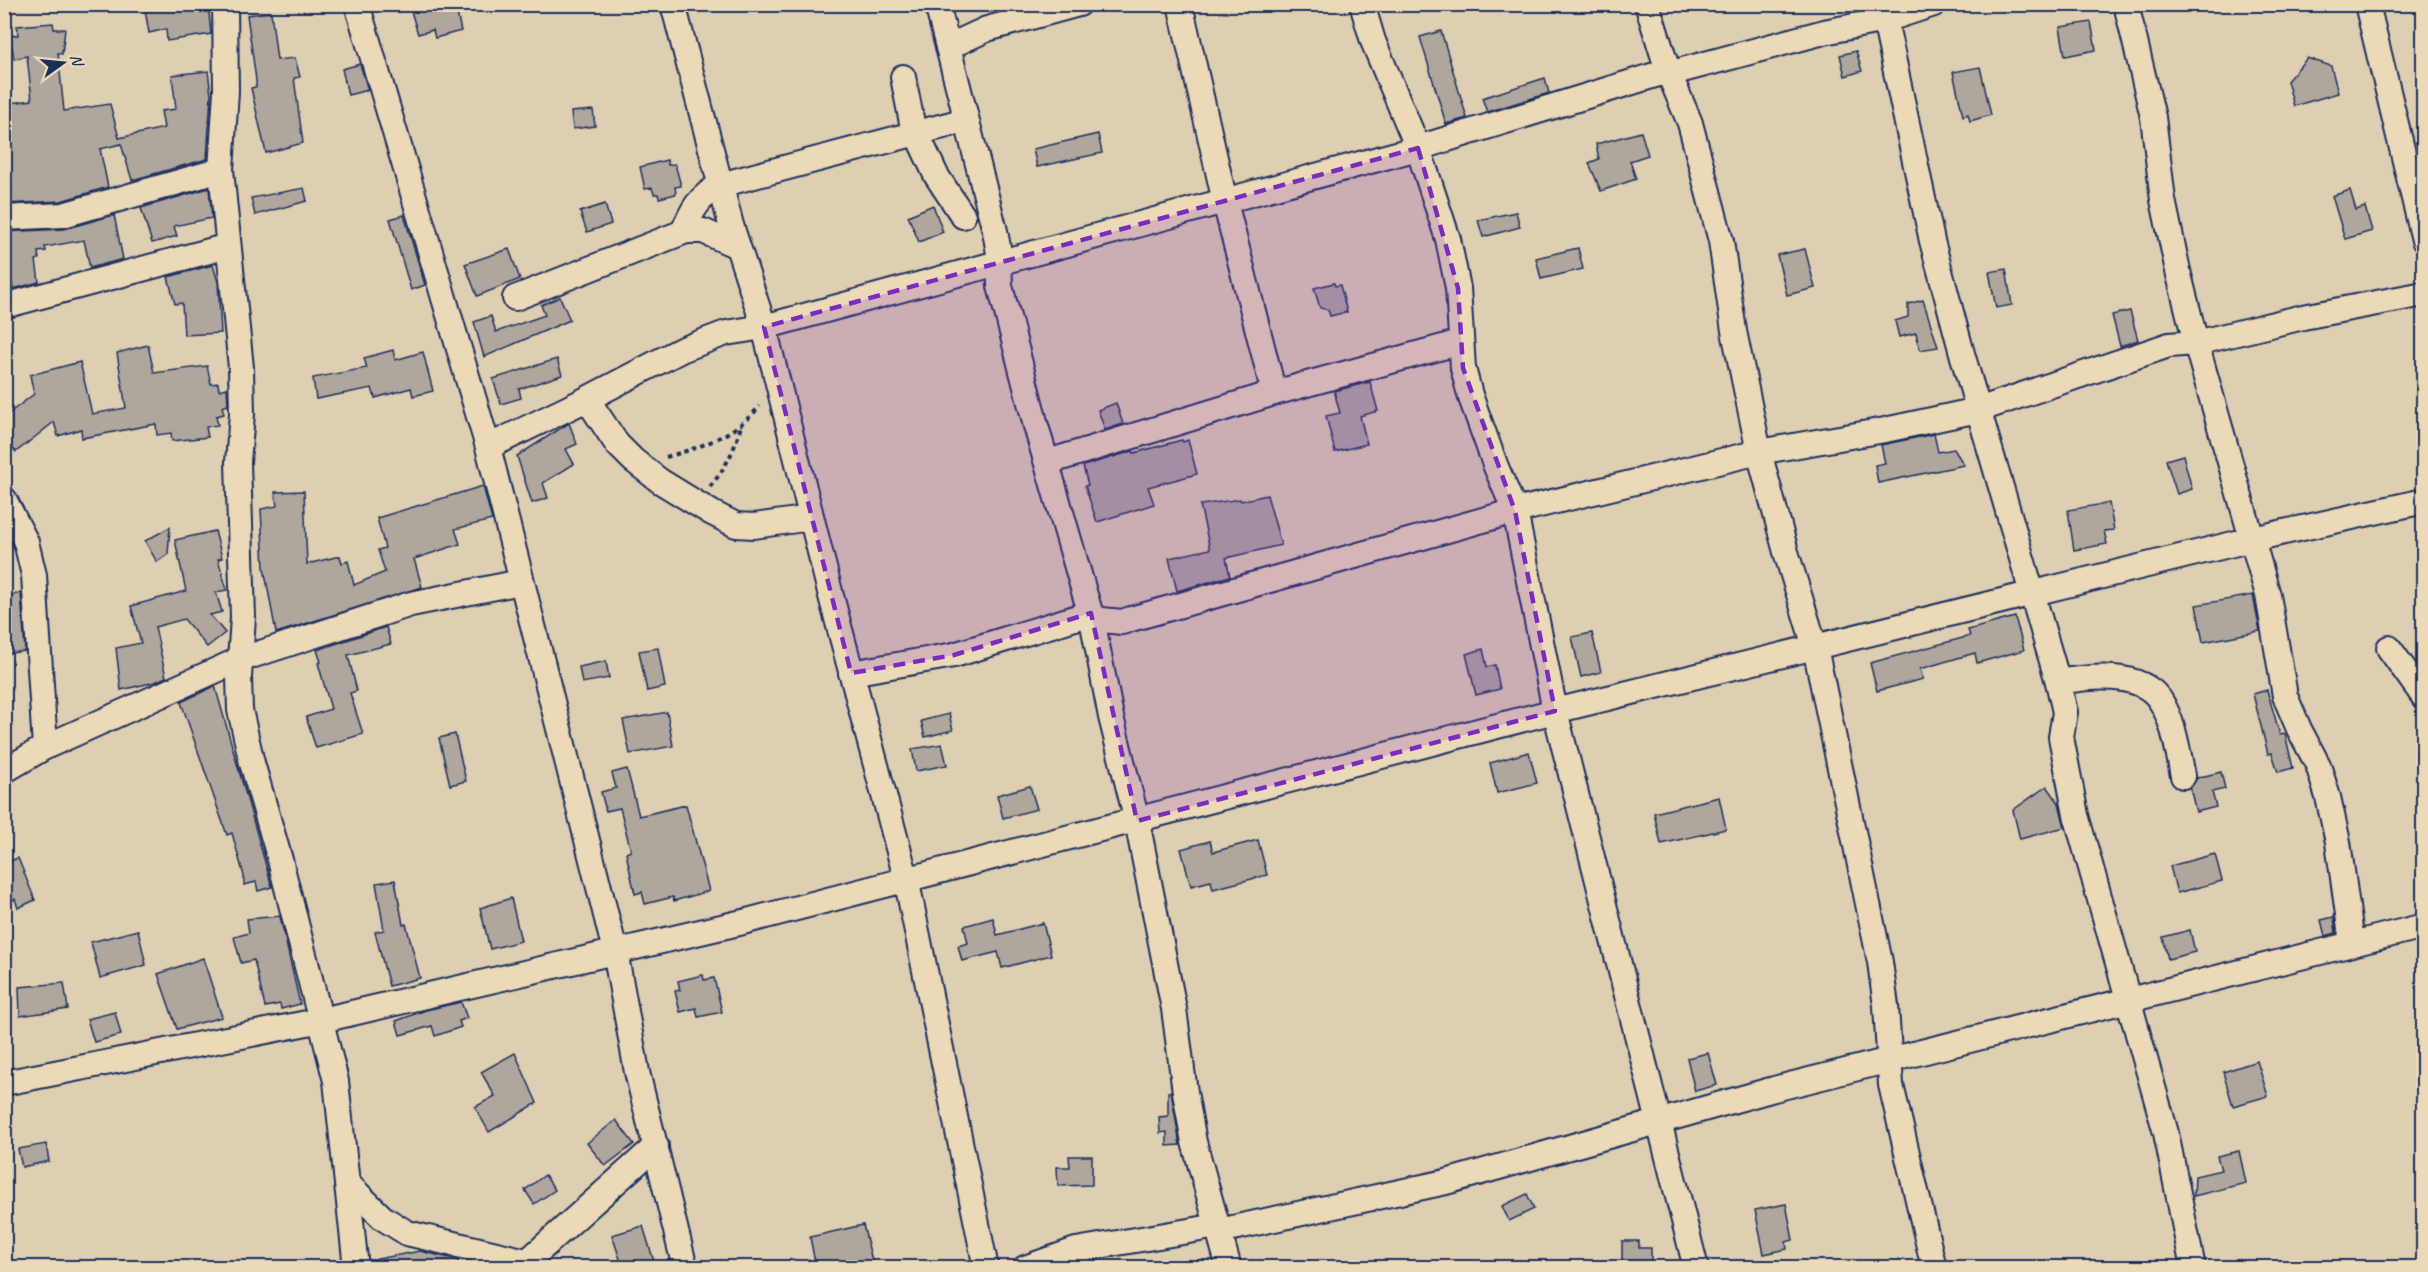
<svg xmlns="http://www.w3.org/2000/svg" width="2428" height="1272" font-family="Caveat,sans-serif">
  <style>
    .building { fill: #afa79d; stroke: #1b2f5e; stroke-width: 1.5 }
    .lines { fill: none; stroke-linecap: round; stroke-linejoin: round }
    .minor-casing { stroke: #1b2f5e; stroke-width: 28 }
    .path { stroke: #1b2f5e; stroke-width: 4; stroke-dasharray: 4.5 4.5; stroke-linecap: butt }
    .minor { stroke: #ecd9b7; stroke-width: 24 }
    .marked { fill: #7b2cbf; fill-opacity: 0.2; stroke: #7b2cbf; stroke-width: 4.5; stroke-dasharray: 12 8; stroke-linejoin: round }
  </style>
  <rect width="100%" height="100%" fill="#dfcfb2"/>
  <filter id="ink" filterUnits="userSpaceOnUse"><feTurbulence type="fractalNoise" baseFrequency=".0167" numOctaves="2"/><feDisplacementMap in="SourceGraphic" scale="12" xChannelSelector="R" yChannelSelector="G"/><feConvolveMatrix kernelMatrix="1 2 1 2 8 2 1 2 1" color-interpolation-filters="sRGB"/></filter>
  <g filter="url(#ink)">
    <g class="building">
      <path d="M 144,4 L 208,4 L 211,34 L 167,41 L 166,29 L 149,33 Z"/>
      <path d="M 423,4 L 455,4 L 461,31 L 435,38 L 433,30 L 418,34 L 410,8 Z"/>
      <path d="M 271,12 L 277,60 L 295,58 L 300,77 L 294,78 L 303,143 L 266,153 L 251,88 L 256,87 L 256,80 L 247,15 Z"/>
      <path d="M 2091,22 L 2096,50 L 2065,56 L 2060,27 Z"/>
      <path d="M 53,23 L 54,29 L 65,29 L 62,54 L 58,53 L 64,111 L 110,104 L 119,138 L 164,128 L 161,111 L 176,109 L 172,75 L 208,71 L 211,95 L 207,159 L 132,180 L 121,144 L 100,149 L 108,187 L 61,201 L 4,204 L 4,190 L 12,188 L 6,161 L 10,160 L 4,124 L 4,104 L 32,100 L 27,56 L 14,59 L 10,36 L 18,35 L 17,26 Z"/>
      <path d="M 1441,31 L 1467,118 L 1446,124 L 1420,37 Z"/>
      <path d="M 1856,51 L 1862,71 L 1845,76 L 1840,55 Z"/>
      <path d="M 2307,58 L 2331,66 L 2338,93 L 2294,106 L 2287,81 Z"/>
      <path d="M 360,64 L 368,90 L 348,95 L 342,69 Z"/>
      <path d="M 1980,67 L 1991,115 L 1970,121 L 1968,114 L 1963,116 L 1953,72 Z"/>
      <path d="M 1545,78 L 1549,93 L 1487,112 L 1482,98 Z"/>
      <path d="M 593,110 L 595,126 L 573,129 L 571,112 Z"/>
      <path d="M 1641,132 L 1648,155 L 1630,161 L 1636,179 L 1601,191 L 1589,163 L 1599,159 L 1596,144 Z"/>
      <path d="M 1098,134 L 1102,153 L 1037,167 L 1033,149 Z"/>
      <path d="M 667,160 L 668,165 L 675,164 L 681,186 L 675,187 L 676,194 L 659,198 L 658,194 L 654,194 L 652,188 L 645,189 L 640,167 Z"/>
      <path d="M 209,188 L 212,218 L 174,226 L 177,236 L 152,243 L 141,208 Z"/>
      <path d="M 304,188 L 307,201 L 255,215 L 251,198 Z"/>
      <path d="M 2350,190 L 2356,210 L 2365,207 L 2372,231 L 2345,239 L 2332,196 Z"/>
      <path d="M 605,204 L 611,224 L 587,232 L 580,212 Z"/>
      <path d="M 933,205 L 943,232 L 919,242 L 908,216 Z"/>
      <path d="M 1516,212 L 1520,227 L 1483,237 L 1478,220 Z"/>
      <path d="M 114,215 L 123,259 L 90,268 L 84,240 L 45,247 L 46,251 L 38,252 L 39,259 L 36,260 L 39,282 L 13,289 L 7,262 L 4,262 L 4,232 L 64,229 Z"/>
      <path d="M 404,215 L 425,285 L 411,290 L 390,219 Z"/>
      <path d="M 1578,248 L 1583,269 L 1541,279 L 1536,258 Z"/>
      <path d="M 509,249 L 520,279 L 477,296 L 465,264 Z"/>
      <path d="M 1805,249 L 1815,288 L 1787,295 L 1777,255 Z"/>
      <path d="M 213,265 L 218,282 L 221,333 L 184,335 L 182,303 L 175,304 L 168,277 Z"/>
      <path d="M 2006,269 L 2012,305 L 1996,308 L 1989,272 Z"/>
      <path d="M 1334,283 L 1335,286 L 1340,285 L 1347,312 L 1330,316 L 1328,310 L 1320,308 L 1314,288 Z"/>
      <path d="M 560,297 L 570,320 L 484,357 L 474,322 L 491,316 L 496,332 L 545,315 L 541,305 Z"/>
      <path d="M 1923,300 L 1938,347 L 1920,350 L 1916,333 L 1899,337 L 1895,321 L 1908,317 L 1908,304 Z"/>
      <path d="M 2130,311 L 2138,340 L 2120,346 L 2112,315 Z"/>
      <path d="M 148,345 L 154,373 L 207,366 L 211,384 L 218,383 L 219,390 L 227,388 L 228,405 L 222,407 L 224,414 L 216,416 L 218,425 L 206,427 L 208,437 L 172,441 L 171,433 L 157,435 L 156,424 L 82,438 L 81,429 L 58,436 L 54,422 L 16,452 L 4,437 L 4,417 L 34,394 L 30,375 L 80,362 L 92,414 L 126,408 L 117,353 Z"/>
      <path d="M 393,350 L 395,360 L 423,352 L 433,391 L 413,396 L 411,388 L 375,398 L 372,388 L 316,399 L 313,378 L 367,368 L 364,358 Z"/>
      <path d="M 557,359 L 562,375 L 519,389 L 521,398 L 501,404 L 493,379 Z"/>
      <path d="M 1370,382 L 1378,411 L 1360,416 L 1367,444 L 1335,452 L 1326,416 L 1340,413 L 1334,391 Z"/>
      <path d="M 1116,403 L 1123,424 L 1105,430 L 1098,410 Z"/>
      <path d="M 569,423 L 577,444 L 566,449 L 574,464 L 543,483 L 548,498 L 532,503 L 517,456 Z"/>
      <path d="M 1934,434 L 1938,452 L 1954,449 L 1964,465 L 1878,483 L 1875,465 L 1885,463 L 1881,445 Z"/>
      <path d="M 1182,440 L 1183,442 L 1188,440 L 1197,474 L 1148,487 L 1154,504 L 1097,522 L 1085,486 L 1088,485 L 1083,466 L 1133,451 L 1134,453 Z"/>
      <path d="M 2183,455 L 2192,489 L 2177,494 L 2166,460 Z"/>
      <path d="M 483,486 L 492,520 L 455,529 L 460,544 L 414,559 L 422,587 L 276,633 L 264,568 L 261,509 L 277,506 L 275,492 L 304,491 L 307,564 L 340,556 L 342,563 L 348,561 L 354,585 L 385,572 L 378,550 L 385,548 L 377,518 Z"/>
      <path d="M 1267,495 L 1281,545 L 1226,558 L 1230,576 L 1177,591 L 1169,558 L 1210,549 L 1200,505 L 1240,499 L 1241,501 Z"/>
      <path d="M 2109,503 L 2114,530 L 2104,531 L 2107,544 L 2074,550 L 2068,510 Z"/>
      <path d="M 170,527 L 168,554 L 157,562 L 145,541 Z"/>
      <path d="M 215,531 L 222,558 L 218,559 L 227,590 L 216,592 L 222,612 L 210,615 L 225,633 L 207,647 L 184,619 L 155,627 L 166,677 L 155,682 L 121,690 L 116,648 L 141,643 L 131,606 L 186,591 L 175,540 Z"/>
      <path d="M 21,593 L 25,651 L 4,654 L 4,597 Z"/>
      <path d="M 2253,595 L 2260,631 L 2203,642 L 2196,605 Z"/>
      <path d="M 2015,617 L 2024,650 L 1977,663 L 1975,653 L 1920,669 L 1923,679 L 1877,691 L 1870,663 L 1970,636 L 1968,630 Z"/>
      <path d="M 386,627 L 391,644 L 348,655 L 357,691 L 350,693 L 363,734 L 316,748 L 306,717 L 331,709 L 318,663 L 321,662 L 317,650 Z"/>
      <path d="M 1592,633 L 1601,672 L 1581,677 L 1572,637 Z"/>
      <path d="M 658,648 L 665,687 L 647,691 L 639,651 Z"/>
      <path d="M 1483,649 L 1487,667 L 1495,665 L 1500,689 L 1476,695 L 1466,654 Z"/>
      <path d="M 606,661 L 609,678 L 582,683 L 579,667 Z"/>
      <path d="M 215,686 L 272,887 L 258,891 L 256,882 L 244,885 L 244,876 L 232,833 L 227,835 L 181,702 Z"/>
      <path d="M 2267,690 L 2280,735 L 2285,734 L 2293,768 L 2278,772 L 2272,753 L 2268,754 L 2253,694 Z"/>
      <path d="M 667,712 L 673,746 L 630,754 L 623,720 Z"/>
      <path d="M 949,714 L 953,730 L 925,737 L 921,721 Z"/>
      <path d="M 455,734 L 466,781 L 450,785 L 439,738 Z"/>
      <path d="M 942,744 L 947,765 L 916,771 L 912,749 Z"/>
      <path d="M 1529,752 L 1537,783 L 1497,793 L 1490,763 Z"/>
      <path d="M 627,769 L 639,816 L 686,805 L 709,891 L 674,901 L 673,897 L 645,904 L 642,892 L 635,894 L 626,853 L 631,851 L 620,808 L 606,811 L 601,792 L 616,788 L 612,773 Z"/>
      <path d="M 2221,772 L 2225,789 L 2212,792 L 2216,807 L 2196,812 L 2190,788 L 2197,778 Z"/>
      <path d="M 1030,786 L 1037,809 L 1003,818 L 997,795 Z"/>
      <path d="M 2047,786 L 2059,803 L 2065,827 L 2020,839 L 2013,810 Z"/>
      <path d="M 1719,797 L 1726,829 L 1661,844 L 1654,813 Z"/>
      <path d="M 1258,840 L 1267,875 L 1213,889 L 1211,881 L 1191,886 L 1181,849 L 1210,841 L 1213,852 Z"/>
      <path d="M 2215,854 L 2222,881 L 2177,893 L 2170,866 Z"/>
      <path d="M 18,858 L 35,900 L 18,908 L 15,899 L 4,903 L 4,863 Z"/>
      <path d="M 395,880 L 403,925 L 406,924 L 420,978 L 389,986 L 375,932 L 384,930 L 376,883 Z"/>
      <path d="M 511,898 L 521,941 L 490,949 L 480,908 Z"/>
      <path d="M 280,916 L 300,1004 L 281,1009 L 280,1004 L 265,1007 L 254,960 L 241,963 L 234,937 L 249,933 L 247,919 Z"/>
      <path d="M 2334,917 L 2336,933 L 2325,936 L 2321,920 Z"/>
      <path d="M 993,918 L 997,935 L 1043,923 L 1051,955 L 1002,968 L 998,952 L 962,961 L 958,946 L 968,943 L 964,926 Z"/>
      <path d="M 138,930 L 146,965 L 100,978 L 91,942 Z"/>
      <path d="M 2190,930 L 2195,952 L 2168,959 L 2163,937 Z"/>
      <path d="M 203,958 L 222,1017 L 177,1029 L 158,974 Z"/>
      <path d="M 703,975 L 704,980 L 714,978 L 722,1012 L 698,1017 L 696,1008 L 680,1012 L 675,991 L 680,990 L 678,981 Z"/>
      <path d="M 64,983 L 68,1009 L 20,1016 L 19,987 Z"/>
      <path d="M 461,1002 L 467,1018 L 459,1021 L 461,1027 L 435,1036 L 432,1026 L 400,1035 L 396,1021 L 426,1010 Z"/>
      <path d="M 115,1012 L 121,1035 L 94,1042 L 87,1019 Z"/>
      <path d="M 515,1053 L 537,1103 L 489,1132 L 475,1107 L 495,1096 L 481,1072 Z"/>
      <path d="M 1708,1053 L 1717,1085 L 1695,1091 L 1687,1058 Z"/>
      <path d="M 2257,1061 L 2268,1096 L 2233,1106 L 2223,1072 Z"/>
      <path d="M 1171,1091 L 1180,1145 L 1167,1146 L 1167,1132 L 1160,1133 L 1159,1117 L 1168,1116 L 1168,1092 Z"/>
      <path d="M 616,1120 L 634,1144 L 605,1166 L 587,1143 Z"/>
      <path d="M 46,1144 L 49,1161 L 22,1167 L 18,1149 Z"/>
      <path d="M 2239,1151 L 2246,1183 L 2194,1196 L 2195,1176 L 2221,1170 L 2217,1156 Z"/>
      <path d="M 1069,1156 L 1092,1156 L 1092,1185 L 1058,1186 L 1057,1167 L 1070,1167 Z"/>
      <path d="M 545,1175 L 555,1190 L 534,1204 L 525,1190 Z"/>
      <path d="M 1527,1194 L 1534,1209 L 1509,1221 L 1502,1206 Z"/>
      <path d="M 1786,1204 L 1793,1240 L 1786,1242 L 1787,1249 L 1764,1254 L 1755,1210 Z"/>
      <path d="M 863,1225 L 874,1268 L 816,1268 L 810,1237 Z"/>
      <path d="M 643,1226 L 656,1268 L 623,1268 L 612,1235 Z"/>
      <path d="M 1622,1241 L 1639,1241 L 1639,1248 L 1651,1248 L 1651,1266 L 1622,1266 Z"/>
      <path d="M 420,1251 L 458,1260 L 459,1268 L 378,1268 L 377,1259 Z"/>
    </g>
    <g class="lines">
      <g class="minor-casing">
        <g id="minor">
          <path d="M 225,4 L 226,91 L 221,170 L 241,368 L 242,414 L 238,462 L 243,617 L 239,677 L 240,710 L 252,763 L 280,860 L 336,1081 L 356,1268"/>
          <path d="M 357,4 L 488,447 L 615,951 L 637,1072 L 685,1268"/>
          <path d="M 673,4 L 731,225 L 764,327 L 831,596 L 906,878 L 986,1268"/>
          <path d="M 937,4 L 995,231 L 999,253 L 1000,286 L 1006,309 L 1036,426 L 1092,619 L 1111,717 L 1137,821 L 1174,1009 L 1185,1092 L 1194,1142 L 1229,1268"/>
          <path d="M 1180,4 L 1225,202 L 1274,393"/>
          <path d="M 1362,4 L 1373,41 L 1418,148 L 1448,239 L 1458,288 L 1463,368 L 1470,395 L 1496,467 L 1515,511 L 1555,711 L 1696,1268"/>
          <path d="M 1647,4 L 1668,71 L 1690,123 L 1721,241 L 1734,331 L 1759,452 L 1786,552 L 1815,647 L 1880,962 L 1886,1006 L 1891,1085 L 1934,1268"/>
          <path d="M 2126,4 L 2153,117 L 2163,200 L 2178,271 L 2196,343 L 2268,595 L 2285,696 L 2299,729 L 2318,765 L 2328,797 L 2338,842 L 2352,943"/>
          <path d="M 2367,4 L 2424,240"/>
          <path d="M 1882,6 L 1932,241 L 1963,357 L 2058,682 L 2065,712 L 2061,737 L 2076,815 L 2166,1133 L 2193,1268"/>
          <path d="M 948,47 L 987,29 L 1079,4"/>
          <path d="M 903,77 L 914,133"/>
          <path d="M 916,132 L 936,175 L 963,216"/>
          <path d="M 4,218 L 63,215 L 221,170"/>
          <path d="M 683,232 C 692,210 698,198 720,185 L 966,120"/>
          <path d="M 515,298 L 686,231 L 703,231 L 737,246"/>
          <path d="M 4,306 L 228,246"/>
          <path d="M 587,399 L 617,444 L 633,460 L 660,481 L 712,513 L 736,525 L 754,526 L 811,518"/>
          <path d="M 488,447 L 587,399 L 681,350 L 726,333 L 764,327 L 1418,148 L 1668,71 L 1679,71 L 1824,32 L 1885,20 L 1934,4"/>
          <path d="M 1048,462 L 1274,393 L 1461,342"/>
          <path d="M 4,499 L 26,542 L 34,575 L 45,747"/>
          <path d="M 1092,619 L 1122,622 L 1131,619 L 1515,511 L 1759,452 L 1885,430 L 1978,410 L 2169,345 L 2196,343 L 2303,317 L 2424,294"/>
          <path d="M 2389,648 L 2424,697"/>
          <path d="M 851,673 L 954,655 L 1091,613"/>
          <path d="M 2058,682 C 2089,677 2140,670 2160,700 C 2174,721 2178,752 2183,776"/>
          <path d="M 4,771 L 45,747 L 239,660 L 411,604 L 521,582"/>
          <path d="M 4,1083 L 322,1020 L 743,922 L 1555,711 L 2253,539 L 2424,501"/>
          <path d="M 347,1183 L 383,1218 L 407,1233 L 526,1261"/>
          <path d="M 1219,1231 L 1446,1182 L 1774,1089 L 2424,926"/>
          <path d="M 520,1268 L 656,1146"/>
          <path d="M 1025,1268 L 1076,1250 L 1218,1226"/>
        </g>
      </g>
      <g class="path">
        <path d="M 666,457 C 702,447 735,435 760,406"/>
        <path d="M 710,487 C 726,467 735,450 741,425"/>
      </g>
      <use href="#minor" class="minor"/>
    </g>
  </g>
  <path class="marked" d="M 1418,148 L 1458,288 L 1463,368 L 1515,511 L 1555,711 L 1137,821 L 1091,613 L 954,655 L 851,673 L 764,327 Z"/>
  <rect width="2428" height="1272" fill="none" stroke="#ecd9b7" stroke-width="24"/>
  <rect x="12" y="12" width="2404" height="1248" fill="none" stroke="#1b2f5e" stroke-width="2" filter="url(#ink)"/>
  <g transform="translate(63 63) rotate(75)" stroke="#ecd9b7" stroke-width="4.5" paint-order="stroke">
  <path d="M0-4.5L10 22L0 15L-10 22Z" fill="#1b2f5e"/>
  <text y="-9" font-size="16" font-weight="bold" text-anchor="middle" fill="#1b2f5e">N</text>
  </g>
</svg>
